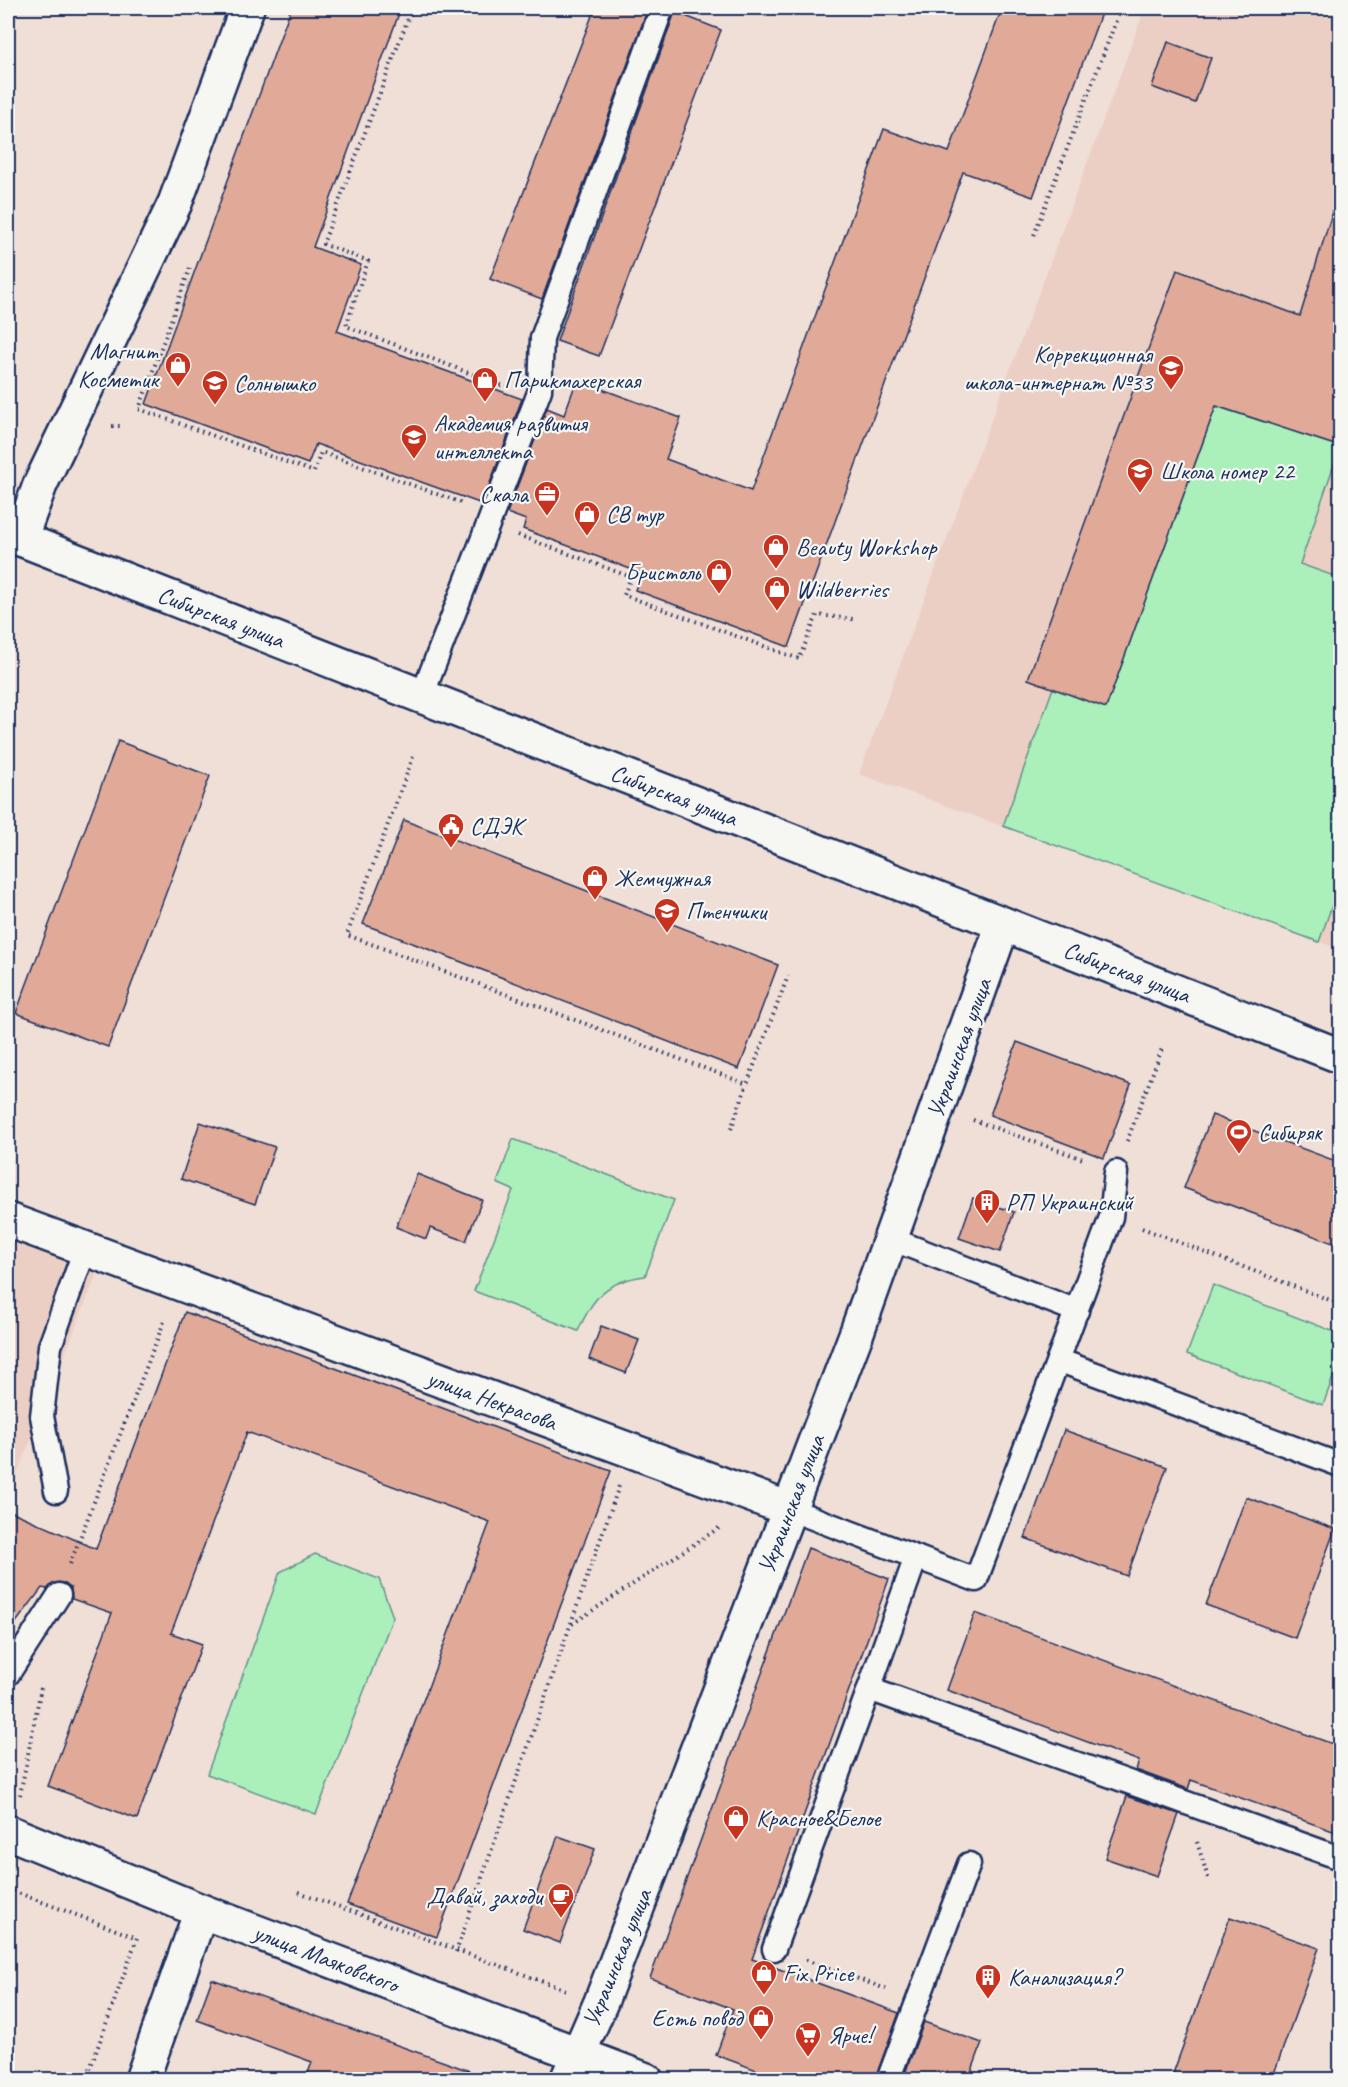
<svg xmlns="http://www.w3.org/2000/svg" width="1348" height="2087" font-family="Caveat,sans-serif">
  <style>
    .built { fill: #eccfc4 }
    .green { fill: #abf0bb; stroke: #63908c; stroke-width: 1.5 }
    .building { fill: #e1aa98; stroke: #1b2f5e; stroke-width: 1.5 }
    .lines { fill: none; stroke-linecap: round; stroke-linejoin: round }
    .lane-casing { stroke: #1b2f5e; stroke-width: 27 }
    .street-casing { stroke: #1b2f5e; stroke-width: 38 }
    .secondary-casing { stroke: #1b2f5e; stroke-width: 38 }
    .path { stroke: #1b2f5e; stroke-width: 4; stroke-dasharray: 1.5 4.5; stroke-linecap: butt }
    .lane { stroke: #f6f6f2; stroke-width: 22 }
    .street { stroke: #f6f6f2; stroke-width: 33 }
    .secondary { stroke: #f6f6f2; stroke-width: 33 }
    .labels { text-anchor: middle; stroke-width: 4.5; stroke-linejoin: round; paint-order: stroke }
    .poi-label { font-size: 24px; fill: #1b2f5e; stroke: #f6f6f2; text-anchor: start }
    .street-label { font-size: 24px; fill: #1b2f5e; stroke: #f6f6f2 }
  </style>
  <rect width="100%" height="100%" fill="#f0dfd7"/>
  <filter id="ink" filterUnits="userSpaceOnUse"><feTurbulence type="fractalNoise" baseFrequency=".0167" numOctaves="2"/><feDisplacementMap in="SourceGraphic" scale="12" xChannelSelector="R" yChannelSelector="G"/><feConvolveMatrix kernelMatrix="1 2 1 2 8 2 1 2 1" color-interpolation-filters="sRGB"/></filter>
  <g filter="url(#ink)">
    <g class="built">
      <path d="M 1145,8 L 1340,8 L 1340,949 L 859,774 Z"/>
      <path d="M 8,1234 L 99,1269 L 8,1497 Z"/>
    </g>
    <g class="green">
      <path d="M 1216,406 L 1340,447 L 1300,564 L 1340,578 L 1340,883 L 1319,942 L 1003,826 L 1053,688 L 1106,707 Z"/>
      <path d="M 513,1139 L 674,1200 L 645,1276 C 606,1281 593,1297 578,1331 L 474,1291 L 513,1190 L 497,1183 Z"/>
      <path d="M 1213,1285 L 1340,1334 L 1340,1358 L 1323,1405 L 1187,1354 Z"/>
      <path d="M 315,1554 L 379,1579 L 393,1617 L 316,1814 L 207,1774 L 280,1572 Z"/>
    </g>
    <g class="building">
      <path d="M 291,8 L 401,8 L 313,247 L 361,265 L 337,331 L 522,399 L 482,504 L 316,444 L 308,464 L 146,404 Z"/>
      <path d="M 595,8 L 648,8 L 542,299 L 490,279 Z"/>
      <path d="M 1002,8 L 1103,8 L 1033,197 L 963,172 L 789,647 L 635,590 L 641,573 L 523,529 L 526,520 L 507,513 L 547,408 L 564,415 L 577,380 L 681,418 L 666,459 L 751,491 L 884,129 L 949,152 Z"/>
      <path d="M 675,12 L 721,30 L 599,356 L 557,341 Z"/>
      <path d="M 1168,42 L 1211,58 L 1195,103 L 1152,87 Z"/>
      <path d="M 1333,210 L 1341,211 L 1341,447 L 1216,406 L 1106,708 L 1028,679 L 1177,270 L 1300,316 Z"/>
      <path d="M 118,741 L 210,776 L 108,1047 L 16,1013 Z"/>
      <path d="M 404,820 L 778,965 L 739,1069 L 363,924 Z"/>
      <path d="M 1017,1042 L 1131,1085 L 1104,1158 L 990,1115 Z"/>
      <path d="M 1212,1115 L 1341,1163 L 1341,1246 L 1184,1188 Z"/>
      <path d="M 200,1122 L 275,1147 L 255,1204 L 181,1179 Z"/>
      <path d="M 417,1174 L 482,1200 L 466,1241 L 430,1228 L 426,1239 L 396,1227 Z"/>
      <path d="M 973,1198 L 1014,1212 L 1000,1252 L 959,1238 Z"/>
      <path d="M 185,1312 L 611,1471 L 437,1937 L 347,1904 L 490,1522 L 247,1432 L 171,1633 L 202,1644 L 137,1819 L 48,1786 L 112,1613 L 72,1599 L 71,1588 L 59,1582 L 47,1589 L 42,1588 L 8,1633 L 8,1510 L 96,1549 Z"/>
      <path d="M 601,1326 L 639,1340 L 626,1373 L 589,1359 Z"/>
      <path d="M 1064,1430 L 1167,1467 L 1127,1576 L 1025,1538 Z"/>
      <path d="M 1246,1497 L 1335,1529 L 1295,1638 L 1206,1605 Z"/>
      <path d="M 808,1548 L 889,1579 L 752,1959 L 899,2013 L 875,2079 L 781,2079 L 716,2055 L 733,2009 L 650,1978 Z"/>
      <path d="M 975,1613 L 1341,1747 L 1341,1834 L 1191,1780 L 1188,1789 L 1136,1770 L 1139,1761 L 947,1690 Z"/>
      <path d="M 1127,1796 L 1179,1814 L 1157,1876 L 1105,1858 Z"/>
      <path d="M 558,1836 L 595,1849 L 560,1943 L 523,1929 Z"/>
      <path d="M 1230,1917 L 1319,1948 L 1272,2079 L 1171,2079 Z"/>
      <path d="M 212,1979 L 481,2075 L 480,2079 L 306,2079 L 312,2062 L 197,2020 Z"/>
      <path d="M 924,2022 L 982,2043 L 969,2079 L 903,2079 Z"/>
    </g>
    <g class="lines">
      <g class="lane-casing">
        <g id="lane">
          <path d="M 422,696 L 540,390 L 542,338 L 662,8"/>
          <path d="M 1116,1172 L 1111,1217 L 1058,1360 L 1340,1465"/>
          <path d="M 891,1239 L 1077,1311"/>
          <path d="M 56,1491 L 42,1416 L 50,1346 L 85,1249"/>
          <path d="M 789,1509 L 976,1580 L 1058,1360"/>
          <path d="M 916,1557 L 869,1689 L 1340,1858"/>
          <path d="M 8,1674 L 59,1595"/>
          <path d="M 774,1949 L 869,1689"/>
          <path d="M 888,2080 L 969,1864"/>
        </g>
      </g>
      <g class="street-casing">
        <g id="street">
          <path d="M 20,539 L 40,485 L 175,203 L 247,8"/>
          <path d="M 8,1220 L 789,1509"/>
          <path d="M 8,1832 L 201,1911 L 646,2080"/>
          <path d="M 142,2080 L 201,1911"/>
          <path d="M 567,2080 L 601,2002 L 857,1332 L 1003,924"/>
        </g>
      </g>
      <g class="secondary-casing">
        <path id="secondary" d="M 8,534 L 1340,1056"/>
      </g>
      <g class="path">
        <path d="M 412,8 L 323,244 L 368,261 L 346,326 L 506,387"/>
        <path d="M 1034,235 L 1121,8"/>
        <path d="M 190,268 L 139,409 L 314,472 L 321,452 L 462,503"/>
        <path d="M 112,426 L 123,426"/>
        <path d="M 518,535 L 631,577 L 624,595 L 799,659 L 817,615 L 853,619"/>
        <path d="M 413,757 L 347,935 L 747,1084 L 788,976"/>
        <path d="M 973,1120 L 1086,1160"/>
        <path d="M 731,1129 L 747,1084"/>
        <path d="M 1127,1141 L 1163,1046"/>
        <path d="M 1142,1228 L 1340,1304"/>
        <path d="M 70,1564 L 165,1319"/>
        <path d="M 572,1624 L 722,1526"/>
        <path d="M 20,1795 L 41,1688"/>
        <path d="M 1197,1842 L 1209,1881"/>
        <path d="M 8,1889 L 137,1938 L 86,2080"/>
        <path d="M 299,1892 L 566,1990"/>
        <path d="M 456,1952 L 619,1486"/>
        <path d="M 806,1960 L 886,1989"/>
      </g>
      <use href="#lane" class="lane"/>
      <use href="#street" class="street"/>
      <use href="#secondary" class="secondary"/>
    </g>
  </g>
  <defs>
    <g id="shop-pin" transform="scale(1.35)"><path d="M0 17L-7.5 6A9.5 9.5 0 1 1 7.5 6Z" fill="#c8321e" stroke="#f6f6f2"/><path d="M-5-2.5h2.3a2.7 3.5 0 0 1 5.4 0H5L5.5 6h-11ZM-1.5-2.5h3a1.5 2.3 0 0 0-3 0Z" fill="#fff"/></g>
    <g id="school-pin" transform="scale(1.35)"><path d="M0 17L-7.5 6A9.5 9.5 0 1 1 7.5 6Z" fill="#c8321e" stroke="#f6f6f2"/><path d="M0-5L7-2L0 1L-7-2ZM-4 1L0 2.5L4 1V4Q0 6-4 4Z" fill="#fff"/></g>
    <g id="office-pin" transform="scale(1.35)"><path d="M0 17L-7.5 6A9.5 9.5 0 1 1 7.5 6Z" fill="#c8321e" stroke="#f6f6f2"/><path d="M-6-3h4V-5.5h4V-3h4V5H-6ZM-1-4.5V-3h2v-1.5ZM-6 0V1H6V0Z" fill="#fff"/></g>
    <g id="civic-pin" transform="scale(1.35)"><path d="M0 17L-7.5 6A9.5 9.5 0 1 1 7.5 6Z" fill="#c8321e" stroke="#f6f6f2"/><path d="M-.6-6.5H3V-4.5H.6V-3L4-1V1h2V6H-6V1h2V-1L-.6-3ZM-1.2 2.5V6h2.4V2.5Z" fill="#fff"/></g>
    <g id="stadium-pin" transform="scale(1.35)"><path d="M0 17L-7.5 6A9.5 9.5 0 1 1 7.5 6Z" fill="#c8321e" stroke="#f6f6f2"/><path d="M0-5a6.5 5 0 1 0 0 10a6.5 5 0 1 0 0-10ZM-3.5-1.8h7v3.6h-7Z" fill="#fff"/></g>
    <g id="building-pin" transform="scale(1.35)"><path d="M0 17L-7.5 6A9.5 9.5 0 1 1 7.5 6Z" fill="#c8321e" stroke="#f6f6f2"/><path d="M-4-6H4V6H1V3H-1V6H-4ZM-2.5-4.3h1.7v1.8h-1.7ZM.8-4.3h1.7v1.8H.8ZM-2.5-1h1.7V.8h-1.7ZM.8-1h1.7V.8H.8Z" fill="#fff"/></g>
    <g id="cafe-pin" transform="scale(1.35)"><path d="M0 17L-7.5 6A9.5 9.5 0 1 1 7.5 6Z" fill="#c8321e" stroke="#f6f6f2"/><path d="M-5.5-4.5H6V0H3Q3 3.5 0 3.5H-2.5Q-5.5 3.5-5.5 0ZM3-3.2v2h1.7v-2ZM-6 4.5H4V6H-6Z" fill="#fff"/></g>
    <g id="supermarket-pin" transform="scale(1.35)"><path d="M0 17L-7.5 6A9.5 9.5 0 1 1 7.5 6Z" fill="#c8321e" stroke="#f6f6f2"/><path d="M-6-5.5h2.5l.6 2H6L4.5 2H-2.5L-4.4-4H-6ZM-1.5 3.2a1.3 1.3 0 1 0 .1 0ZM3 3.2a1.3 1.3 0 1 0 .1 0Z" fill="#fff"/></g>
  </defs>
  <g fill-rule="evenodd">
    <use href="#shop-pin" x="178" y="365"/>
    <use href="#school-pin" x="1171" y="368"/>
    <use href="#shop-pin" x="485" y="380"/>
    <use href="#school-pin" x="215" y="383"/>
    <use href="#school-pin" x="414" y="437"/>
    <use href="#school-pin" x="1140" y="471"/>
    <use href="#office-pin" x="547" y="494"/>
    <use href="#shop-pin" x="587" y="514"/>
    <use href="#shop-pin" x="776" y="547"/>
    <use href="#shop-pin" x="719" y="572"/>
    <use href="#shop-pin" x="777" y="589"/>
    <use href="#civic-pin" x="451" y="826"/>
    <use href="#shop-pin" x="595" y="878"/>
    <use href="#school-pin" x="667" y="911"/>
    <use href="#stadium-pin" x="1239" y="1132"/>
    <use href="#building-pin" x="987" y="1202"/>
    <use href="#shop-pin" x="736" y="1818"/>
    <use href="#cafe-pin" x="561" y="1896"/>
    <use href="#shop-pin" x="764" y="1973"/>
    <use href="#building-pin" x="988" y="1977"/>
    <use href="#shop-pin" x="761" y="2018"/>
    <use href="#supermarket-pin" x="808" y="2035"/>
  </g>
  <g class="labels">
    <g class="poi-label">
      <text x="158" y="359" text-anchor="end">Магнит<tspan x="158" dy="28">Косметик</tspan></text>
      <text x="1152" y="362" text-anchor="end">Коррекционная<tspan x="1152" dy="28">школа-интернат №33</tspan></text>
      <text x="504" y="388">Парикмахерская</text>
      <text x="234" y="391">Солнышко</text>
      <text x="434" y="431">Академия развития<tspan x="434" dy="28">интеллекта</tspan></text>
      <text x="1160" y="479">Школа номер 22</text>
      <text x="528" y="502" text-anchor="end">Скала</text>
      <text x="606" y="522">СВ тур</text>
      <text x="796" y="555">Beauty Workshop</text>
      <text x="700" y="580" text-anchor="end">Бристоль</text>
      <text x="796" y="597">Wildberries</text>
      <text x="470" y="834">СДЭК</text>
      <text x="614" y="886">Жемчужная</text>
      <text x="686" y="919">Птенчики</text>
      <text x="1258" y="1140">Сибиряк</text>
      <text x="1006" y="1210">РП Украинский</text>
      <text x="756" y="1826">Красное&amp;Белое</text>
      <text x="542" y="1904" text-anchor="end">Давай, заходи</text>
      <text x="783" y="1981">Fix Price</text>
      <text x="1008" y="1985">Канализация?</text>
      <text x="742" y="2026" text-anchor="end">Есть повод</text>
      <text x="828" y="2043">Ярче!</text>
    </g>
    <g class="street-label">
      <text transform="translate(221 617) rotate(21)" y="8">Сибирская улица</text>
      <text transform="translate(674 795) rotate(21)" y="8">Сибирская улица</text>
      <text transform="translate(1127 972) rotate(21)" y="8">Сибирская улица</text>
      <text transform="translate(959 1048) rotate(-70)" y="8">Украинская улица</text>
      <text transform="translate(492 1400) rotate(20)" y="8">улица Некрасова</text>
      <text transform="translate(791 1504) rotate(-69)" y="8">Украинская улица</text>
      <text transform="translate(326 1958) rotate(21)" y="8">улица Маяковского</text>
      <text transform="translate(617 1958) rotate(-68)" y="8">Украинская улица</text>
    </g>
  </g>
  <rect width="1348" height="2087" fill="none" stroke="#f6f6f2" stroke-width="30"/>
  <rect x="15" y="15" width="1318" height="2057" fill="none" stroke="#1b2f5e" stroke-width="2" filter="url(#ink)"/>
</svg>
